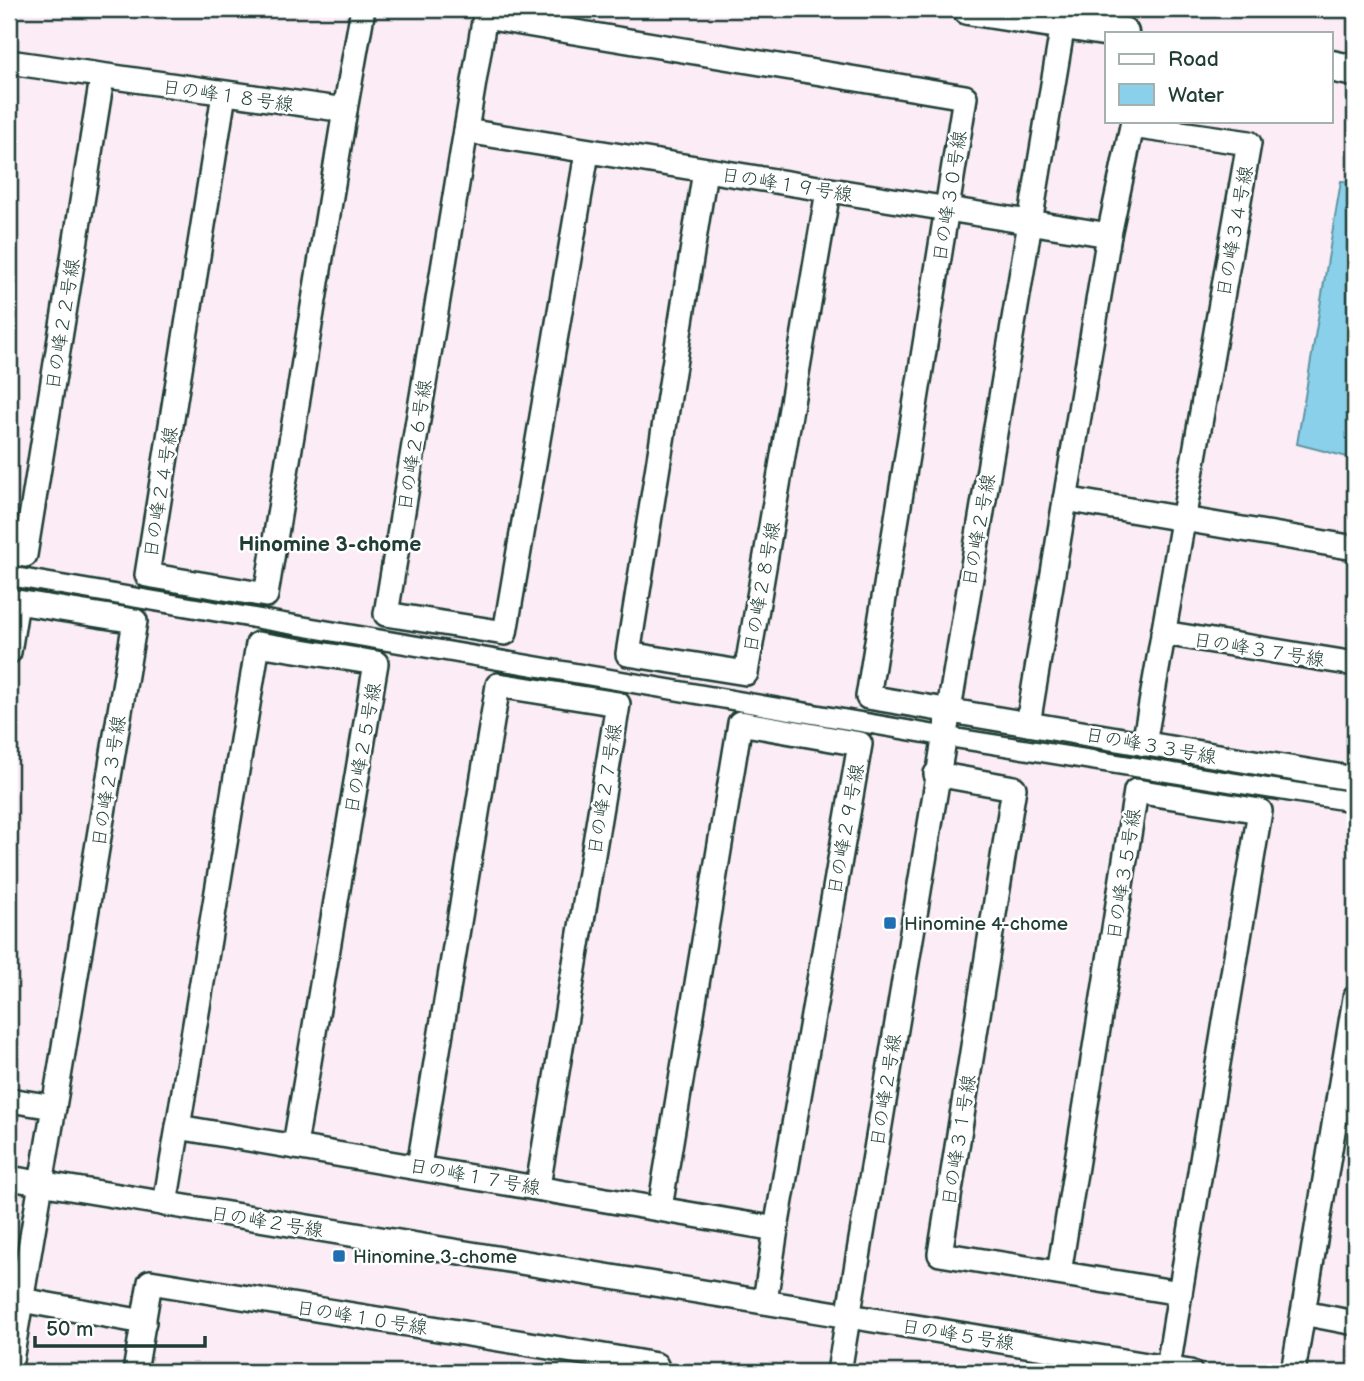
<svg xmlns="http://www.w3.org/2000/svg" width="1364" height="1381" font-family="'Balsamiq Sans','Klee One',sans-serif">
  <style>
    .water { fill: #8ad0eb; stroke: #5f95a2; stroke-width: 2 }
    .lines { fill: none; stroke-linecap: round; stroke-linejoin: round }
    .pedestrian-casing { stroke: #1f3d34; stroke-width: 23 }
    .minor-casing { stroke: #1f3d34; stroke-width: 28 }
    .tertiary-casing { stroke: #1f3d34; stroke-width: 35 }
    .pedestrian { stroke: #fff; stroke-width: 18 }
    .minor { stroke: #fff; stroke-width: 23 }
    .tertiary { stroke: #fff; stroke-width: 30 }
    .poi-dot { fill: #1f6fb2; stroke: #fff; stroke-width: 2.5 }
    .labels { text-anchor: middle; stroke-width: 5; stroke-linejoin: round; paint-order: stroke }
    .street-label { font-size: 19px; fill: #1f3d34; stroke: #fff }
    .poi-label { font-size: 19px; fill: #1f3d34; stroke: #fff; text-anchor: start }
    .neighbourhood-label { font-size: 21px; font-weight: bold; fill: #1f3d34; stroke: #fff }
  </style>
  <rect width="100%" height="100%" fill="#fbecf5"/>
  <filter id="ink" filterUnits="userSpaceOnUse"><feTurbulence type="fractalNoise" baseFrequency=".0143" numOctaves="2"/><feDisplacementMap in="SourceGraphic" scale="14" xChannelSelector="R" yChannelSelector="G"/><feConvolveMatrix kernelMatrix="1 2 1 2 8 2 1 2 1" color-interpolation-filters="sRGB"/></filter>
  <g filter="url(#ink)">
    <path class="water" d="M 1341,181 L 1355,182 L 1355,459 L 1297,444 Z"/>
    <g class="lines">
      <g class="pedestrian-casing">
        <path id="pedestrian" d="M 9,576 L 942,736 L 1355,802"/>
      </g>
      <g class="minor-casing">
        <g id="minor">
          <path d="M 486,9 L 386,614 L 505,633 L 587,153"/>
          <path d="M 485,17 L 965,97 L 868,697 L 1355,779"/>
          <path d="M 9,62 L 345,110 L 363,9"/>
          <path d="M 224,94 L 147,575 L 266,595 L 345,110"/>
          <path d="M 466,131 L 1109,235"/>
          <path d="M 705,171 L 628,654 L 746,673 L 828,191"/>
          <path d="M 1065,499 L 1355,548"/>
          <path d="M 9,552 L 25,555 L 102,78"/>
          <path d="M 1163,633 L 1355,664"/>
          <path d="M 9,652 L 17,602 L 135,621 L 54,1107"/>
          <path d="M 1028,724 L 1109,235 L 1132,126 L 1249,143 L 1144,744"/>
          <path d="M 936,774 L 1014,788 L 940,1254 L 1180,1293 L 1168,1368"/>
          <path d="M 9,1100 L 54,1107 L 9,1372"/>
          <path d="M 178,1127 L 258,644 L 376,663 L 295,1145"/>
          <path d="M 419,1166 L 498,685 L 618,704 L 538,1186"/>
          <path d="M 9,1178 L 1190,1372"/>
          <path d="M 165,1204 L 178,1127 L 776,1229 L 765,1301"/>
          <path d="M 660,1208 L 740,723 L 860,744 L 776,1229"/>
          <path d="M 1059,1273 L 1136,791 L 1260,811 L 1180,1293"/>
          <path d="M 21,1300 L 144,1322"/>
          <path d="M 1303,1313 L 1355,998"/>
          <path d="M 135,1372 L 150,1282 L 616,1358 L 656,1365 L 655,1372"/>
          <path d="M 839,1372 L 1063,24"/>
          <path d="M 1293,1372 L 1303,1313 L 1355,1323"/>
        </g>
      </g>
      <g class="tertiary-casing">
        <g id="tertiary">
          <path d="M 968,9 L 1123,33"/>
          <path d="M 1331,66 L 1355,71"/>
        </g>
      </g>
      <use href="#pedestrian" class="pedestrian"/>
      <use href="#minor" class="minor"/>
      <use href="#tertiary" class="tertiary"/>
    </g>
  </g>
  <g class="poi-dot">
    <rect x="883" y="916" width="14" height="14" rx="3.5"/>
    <rect x="332" y="1249" width="14" height="14" rx="3.5"/>
  </g>
  <g class="labels">
    <g class="street-label">
      <text transform="translate(228 95) rotate(8)" y="7">日の峰１８号線</text>
      <text transform="translate(787 184) rotate(9)" y="7">日の峰１９号線</text>
      <text transform="translate(949 196) rotate(-81)" y="7">日の峰３０号線</text>
      <text transform="translate(1234 231) rotate(-80)" y="7">日の峰３４号線</text>
      <text transform="translate(62 324) rotate(-81)" y="7">日の峰２２号線</text>
      <text transform="translate(414 445) rotate(-81)" y="7">日の峰２６号線</text>
      <text transform="translate(160 492) rotate(-81)" y="7">日の峰２４号線</text>
      <text transform="translate(978 530) rotate(-80)" y="7">日の峰２号線</text>
      <text transform="translate(761 587) rotate(-80)" y="7">日の峰２８号線</text>
      <text transform="translate(1259 649) rotate(9)" y="7">日の峰３７号線</text>
      <text transform="translate(1151 745) rotate(10)" y="7">日の峰３３号線</text>
      <text transform="translate(362 748) rotate(-80)" y="7">日の峰２５号線</text>
      <text transform="translate(108 781) rotate(-81)" y="7">日の峰２３号線</text>
      <text transform="translate(604 789) rotate(-81)" y="7">日の峰２７号線</text>
      <text transform="translate(845 829) rotate(-80)" y="7">日の峰２９号線</text>
      <text transform="translate(1123 874) rotate(-81)" y="7">日の峰３５号線</text>
      <text transform="translate(885 1090) rotate(-81)" y="7">日の峰２号線</text>
      <text transform="translate(958 1140) rotate(-81)" y="7">日の峰３１号線</text>
      <text transform="translate(475 1176) rotate(10)" y="7">日の峰１７号線</text>
      <text transform="translate(267 1221) rotate(9)" y="7">日の峰２号線</text>
      <text transform="translate(362 1317) rotate(9)" y="7">日の峰１０号線</text>
      <text transform="translate(958 1334) rotate(9)" y="7">日の峰５号線</text>
    </g>
    <g class="poi-label">
      <text x="904" y="930">Hinomine 4-chome</text>
      <text x="353" y="1263">Hinomine 3-chome</text>
    </g>
    <g class="neighbourhood-label">
      <text x="330" y="551">Hinomine 3-chome</text>
    </g>
  </g>
  <rect width="1364" height="1381" fill="none" stroke="#fff" stroke-width="35"/>
  <rect x="18" y="18" width="1329" height="1346" fill="none" stroke="#1f3d34" stroke-width="2.5" filter="url(#ink)"/>
  <rect x="1105" y="32" width="228" height="91" fill="#ffffff" stroke="#a5b1ae" stroke-width="2"/>
  <rect x="1119" y="54" width="35" height="10" fill="#ffffff" stroke="#a5b1ae" stroke-width="2"/>
  <text x="1168" y="66" font-size="21" fill="#1f3d34">Road</text>
  <rect x="1119" y="84" width="35" height="21" fill="#8ad0eb" stroke="#a5b1ae" stroke-width="2"/>
  <text x="1168" y="102" font-size="21" fill="#1f3d34">Water</text>
  <path d="M35 1336v10h170v-10" fill="none" stroke="#1f3d34" stroke-width="3.5"/>
  <text x="46" y="1336" font-size="21" fill="#1f3d34" stroke="#ffffff" stroke-width="5" paint-order="stroke">50 m</text>
</svg>
